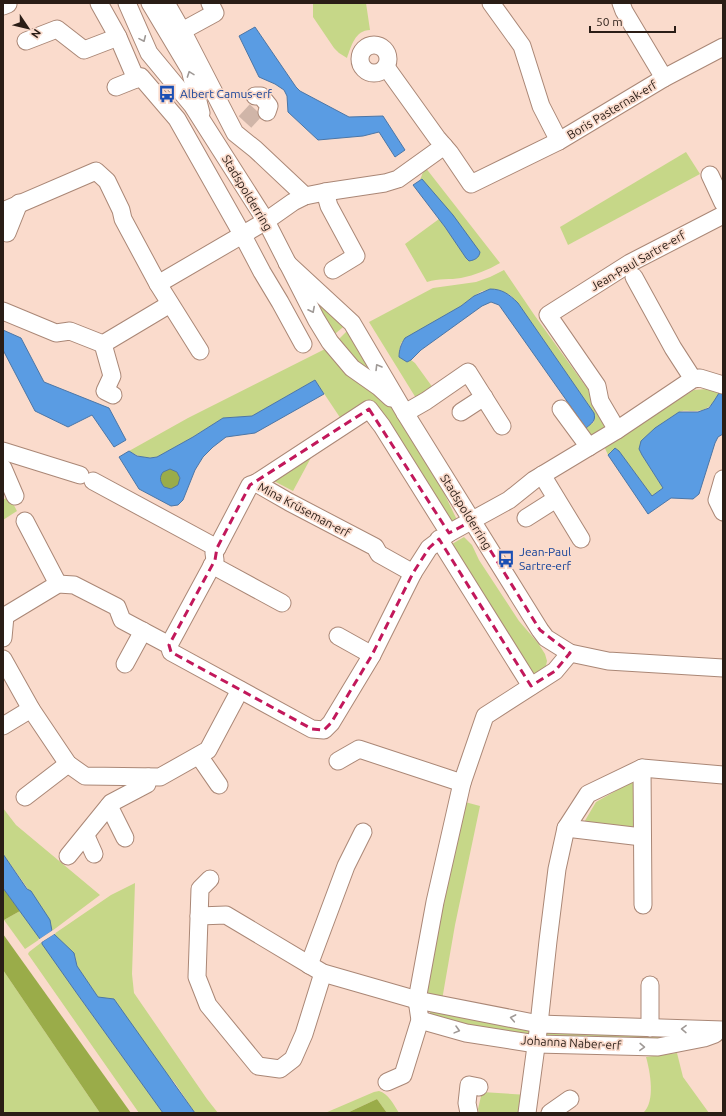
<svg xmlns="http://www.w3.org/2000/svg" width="726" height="1116" font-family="Ubuntu,sans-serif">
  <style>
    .green { fill: #c6d788 }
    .forest { fill: #9aac49 }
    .water { fill: #5a9ce3; stroke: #4c76a6; fill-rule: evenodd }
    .pier { fill: #fadbcc }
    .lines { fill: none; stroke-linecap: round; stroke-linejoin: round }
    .minor-tunnel { stroke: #d0b5a8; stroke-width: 17; stroke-dasharray: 17 8; stroke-linecap: butt }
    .minor-casing { stroke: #aa8776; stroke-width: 19 }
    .minor { stroke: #fff; stroke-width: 17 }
    .oneway { stroke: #9f9996 }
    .marked { fill: none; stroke: #c2185b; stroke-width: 3; stroke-dasharray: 8 5; stroke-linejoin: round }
    .labels { text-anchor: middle; stroke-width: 3.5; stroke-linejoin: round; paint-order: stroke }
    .transit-label { font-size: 12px; fill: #164399; stroke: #fadbcc; text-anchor: start }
    .street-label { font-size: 12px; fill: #2a1d16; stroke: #fadbcc }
  </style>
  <rect width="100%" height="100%" fill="#fadbcc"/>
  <g class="green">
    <path d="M 313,3 L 366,3 L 370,30 C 355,30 351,47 347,58 L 339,53 L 334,48 L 313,17 Z"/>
    <path d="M 686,152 L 700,174 L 568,245 L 560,227 Z"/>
    <path d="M 425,167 L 500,263 C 488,270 475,275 461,278 C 450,280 439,278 427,282 L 405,244 L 439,219 L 469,261 L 422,179 L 420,180 Z"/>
    <path d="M 504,270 L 535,316 L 610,420 L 610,424 L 591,437 L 586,428 L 594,422 L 594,413 L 518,303 L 510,295 L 496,289 L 482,291 L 474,296 L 461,306 L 406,338 L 401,343 L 399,352 L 407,362 L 411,360 L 415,363 L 436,392 L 419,403 L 369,322 L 433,288 L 476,282 L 490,277 Z"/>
    <path d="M 296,274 L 348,323 L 330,338 Z"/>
    <path d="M 350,328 L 386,389 L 336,342 Z"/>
    <path d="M 331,346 L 379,389 L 422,447 L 457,520 L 453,523 L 381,411 L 374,405 L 341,419 L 315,380 L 252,416 L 223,418 L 193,437 L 157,457 C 146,459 138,457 129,451 L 188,418 Z"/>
    <path d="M 707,389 L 719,393 C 712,406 707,412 690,411 C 686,411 682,410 678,413 C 665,420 653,431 641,441 L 642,455 L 663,488 L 652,496 L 619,451 L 611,451 L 608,455 L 604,446 L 694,390 Z"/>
    <path d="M 314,452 L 293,491 L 270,479 Z"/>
    <path d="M 9,496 L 17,511 L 3,520 L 3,500 Z"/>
    <path d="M 464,537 L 472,545 L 479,560 L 519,621 L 538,643 L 545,654 L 547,661 L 545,670 L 532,675 L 452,544 Z"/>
    <path d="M 637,779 L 638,831 L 583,824 L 596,802 Z"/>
    <path d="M 465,802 L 480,806 L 455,925 L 442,1000 L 426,994 L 441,916 Z"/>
    <path d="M 3,808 L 16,825 L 100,895 L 52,931 L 28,889 L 3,854 Z"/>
    <path d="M 135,883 L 132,974 L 134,993 L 207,1099 L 218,1113 L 195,1113 L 175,1083 L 98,997 L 77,966 L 75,957 L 71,951 L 54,934 L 111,895 Z"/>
    <path d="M 20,911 L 40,939 L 25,949 L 4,920 Z"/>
    <path d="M 42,942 L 78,995 L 163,1113 L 139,1113 L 28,954 L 29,952 Z"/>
    <path d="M 3,970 L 100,1113 L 3,1113 Z"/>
    <path d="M 430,1010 L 528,1027 L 533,1038 L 430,1017 Z"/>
    <path d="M 545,1031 L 721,1032 L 626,1043 L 545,1036 Z"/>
    <path d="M 677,1053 L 683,1077 L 709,1113 L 643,1113 C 656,1102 650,1071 646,1057 Z"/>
    <path d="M 379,1091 C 388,1093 394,1105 399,1113 L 387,1113 L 377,1099 L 347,1113 L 325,1113 L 374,1092 Z"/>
    <path d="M 482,1092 L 528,1095 L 525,1113 L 479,1113 L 478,1109 Z"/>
  </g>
  <g class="forest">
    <circle cx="170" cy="479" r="10"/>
    <path d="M 3,888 L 20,911 L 4,920 L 3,919 Z"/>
    <path d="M 3,934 L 131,1113 L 100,1113 L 3,970 Z"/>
    <path d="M 377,1099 L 387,1113 L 347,1113 Z"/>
  </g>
  <g class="water">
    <path d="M 255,27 L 296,87 L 300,91 L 349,117 L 383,116 L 405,150 L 395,157 L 379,132 L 363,136 L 318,140 L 288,112 L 287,96 L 284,90 L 275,84 L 259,77 L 239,36 Z"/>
    <path d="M 422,179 L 453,215 L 480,252 C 479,258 475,260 469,261 L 466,258 L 445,227 L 413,185 Z"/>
    <path d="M 490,289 C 502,289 509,294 518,303 L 594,413 C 596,421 592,423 586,428 L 499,305 L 491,302 L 482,306 L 421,350 L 411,360 L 407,362 L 399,357 C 399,350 401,344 405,338 L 461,306 L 474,296 Z"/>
    <path d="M 3,330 L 21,338 L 44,382 L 109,408 L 126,440 L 114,447 L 92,415 L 68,427 L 35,411 L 3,350 Z"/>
    <path d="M 315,380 L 324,394 L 255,433 L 226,437 L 213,447 L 203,457 L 195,470 L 183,500 L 178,505 L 171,506 L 139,489 L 119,457 L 129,451 L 137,456 L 150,458 L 157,457 L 193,437 L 223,418 L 252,416 ZM 170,469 L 177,472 L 180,478 L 178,485 L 171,489 L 164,487 C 160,482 159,477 163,472 Z"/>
    <path d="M 719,393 L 723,394 L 723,434 L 718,437 L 715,443 L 699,494 L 693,499 L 671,498 L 648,514 L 608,455 L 615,448 L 619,451 L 652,496 L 663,488 L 642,455 L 639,449 L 641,441 L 655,428 L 679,412 L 698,412 L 709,408 L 714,401 Z"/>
    <path d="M 3,854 L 27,889 L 31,891 L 50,920 L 52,931 L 40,939 L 3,888 Z"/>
    <path d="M 54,934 L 74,953 L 77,966 L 98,997 L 114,999 L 195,1113 L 163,1113 L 78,995 L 42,944 L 42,942 Z"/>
  </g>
  <path class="pier" d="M 53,930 L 53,932 L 56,933 L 40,943 L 40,941 L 38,940 Z"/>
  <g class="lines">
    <path class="minor-tunnel" d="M 245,122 L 256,110"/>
    <g class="minor-casing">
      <g id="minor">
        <path d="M 99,3 L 118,37 L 136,79 L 141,77 L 177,119 L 242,234 L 262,272 L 280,302 L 303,344"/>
        <path d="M 127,3 L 149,53 L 192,105 L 266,221 L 316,319 L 330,342 L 352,368 L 379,387 L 391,398"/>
        <path d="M 150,3 L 190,70 L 201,113"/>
        <path d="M 166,3 L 186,38 L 235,133 L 255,149 L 305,196"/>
        <path d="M 491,3 L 522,46 L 541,106 L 559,141"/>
        <path d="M 621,3 L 624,11 L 664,78"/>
        <path d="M 3,6 L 8,4"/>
        <path d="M 182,31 L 215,13 L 210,3"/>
        <path d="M 26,41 L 57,29 L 84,50 L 118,37"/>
        <circle cx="374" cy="59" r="14"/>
        <path d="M 386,67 L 437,138 L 450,153 L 471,184 L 559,141 L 664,78 L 723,47"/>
        <path d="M 116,87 L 136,79"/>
        <path d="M 255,96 L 261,96 L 269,106 L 267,112"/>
        <path d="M 710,175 L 723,203"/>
        <path d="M 325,192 L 329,206 L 356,256 L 333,270"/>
        <path d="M 3,211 L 96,171 L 107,181 L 121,210 L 123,219 L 158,284 L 200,351"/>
        <path d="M 7,233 L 19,203"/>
        <path d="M 287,263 L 352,323 L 405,413 L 540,630 L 546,638 L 570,653 L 608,661 L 723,668"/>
        <path d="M 634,277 L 673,348 L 693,379"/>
        <path d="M 158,284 L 266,221 L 293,202 L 305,196 L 325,192 L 385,183 L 398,179 L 444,146"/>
        <path d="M 3,311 L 56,333 L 70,331 L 103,344 L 170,304"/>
        <path d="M 103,344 L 112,376 L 105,391 L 113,395"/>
        <path d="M 561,409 L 589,447"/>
        <path d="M 461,412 L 484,397"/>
        <path d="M 405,413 L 426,401 L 468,372 L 502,426"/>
        <path d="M 617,430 L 600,401 L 597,386 L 548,315 L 630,263 L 723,215"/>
        <path d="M 3,451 L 80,475"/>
        <path d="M 3,468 L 15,496"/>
        <path d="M 542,475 L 581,539"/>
        <path d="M 723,479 L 717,500 L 723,512"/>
        <path d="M 93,481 L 217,548"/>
        <path d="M 256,483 L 369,409 L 382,426 L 449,533"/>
        <path d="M 526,518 L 556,499"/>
        <path d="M 25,521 L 58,584"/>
        <path d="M 439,539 L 531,686"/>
        <path d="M 212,565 L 282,603"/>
        <path d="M 338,636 L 372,655"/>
        <path d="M 3,638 L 5,616 L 58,584 L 74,585 L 117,607 L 122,620 L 169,645 L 171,652 L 312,729 L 324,730 L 331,723 L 372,655 L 413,573 L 429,548 L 449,533 L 509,500 L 534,480 L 617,430 L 693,379 L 700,378 L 723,385"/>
        <path d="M 169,645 L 215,560 L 214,553 L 217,548 L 250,485 L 256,483 L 289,502 L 375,547 L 379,554 L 413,573"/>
        <path d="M 3,659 L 31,709 L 68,764 L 85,776 L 160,777 L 208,750 L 240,690"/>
        <path d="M 125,664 L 143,631"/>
        <path d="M 3,726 L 31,709"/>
        <path d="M 199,756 L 219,785"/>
        <path d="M 338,761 L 359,749 L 462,783"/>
        <path d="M 642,768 L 643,905"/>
        <path d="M 25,797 L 68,764"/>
        <path d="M 109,806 L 125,838"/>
        <path d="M 566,828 L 642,837"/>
        <path d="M 86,836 L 94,854"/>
        <path d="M 68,856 L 111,803 L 147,784 L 148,777"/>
        <path d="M 210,879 L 200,889 L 197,977 L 208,1005 L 258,1066 L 280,1069 L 293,1059 L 304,1034 L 323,973"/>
        <path d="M 199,916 L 226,915 L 323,973 L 417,1000 L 539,1024 L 723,1030"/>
        <path d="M 309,965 L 346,866 L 363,832"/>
        <path d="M 420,1020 L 466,1033 L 536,1044 L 658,1047 L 704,1038 L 715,1034"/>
        <path d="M 650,1028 L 650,985"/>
        <path d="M 387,1082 L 403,1075 L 420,1020 L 417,1000 L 435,902 L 462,783 L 485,716 L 555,671 L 570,653"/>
        <path d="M 469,1113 L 467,1103 L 469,1085 L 479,1087"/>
        <path d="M 527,1113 L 539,1024 L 548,941 L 557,869 L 566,828 L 588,794 L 642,768 L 723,775"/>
        <path d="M 550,1113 L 570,1099"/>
      </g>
    </g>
    <use href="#minor" class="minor"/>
  </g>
  <defs><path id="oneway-chevron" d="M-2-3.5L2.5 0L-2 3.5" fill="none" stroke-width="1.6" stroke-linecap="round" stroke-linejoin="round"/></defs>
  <g class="oneway">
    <use href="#oneway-chevron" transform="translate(143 39) rotate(66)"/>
    <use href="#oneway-chevron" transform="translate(190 74) rotate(-110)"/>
    <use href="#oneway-chevron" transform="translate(312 310) rotate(63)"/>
    <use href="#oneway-chevron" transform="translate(378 367) rotate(-121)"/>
    <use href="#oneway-chevron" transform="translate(513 1018) rotate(-169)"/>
    <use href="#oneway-chevron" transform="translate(684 1029) rotate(-179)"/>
    <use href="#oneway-chevron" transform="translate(457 1030) rotate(15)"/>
    <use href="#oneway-chevron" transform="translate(642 1047) rotate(2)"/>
  </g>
  <path class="marked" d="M 369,409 L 449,533 L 472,521 L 540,630 L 570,653 L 555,671 L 531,686 L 439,539 L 429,548 L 413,573 L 372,655 L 331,723 L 324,730 L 312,729 L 171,652 L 169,645 L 215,560 L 217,548 L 250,485 Z"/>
  <defs>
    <g id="bus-bare" transform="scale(1.38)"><path d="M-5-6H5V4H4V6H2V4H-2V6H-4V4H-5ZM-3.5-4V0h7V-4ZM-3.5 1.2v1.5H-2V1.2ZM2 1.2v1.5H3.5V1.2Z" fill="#1a4fb4" stroke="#fadbcc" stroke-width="2.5" paint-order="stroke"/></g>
  </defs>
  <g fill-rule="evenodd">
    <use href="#bus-bare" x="167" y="94"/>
    <use href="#bus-bare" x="506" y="559"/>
  </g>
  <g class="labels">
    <g class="transit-label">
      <text x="180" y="98">Albert Camus-erf</text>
      <text x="519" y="556">Jean-Paul<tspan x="519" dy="14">Sartre-erf</tspan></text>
    </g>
    <g class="street-label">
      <text transform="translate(612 110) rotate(-31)" y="4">Boris Pasternak-erf</text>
      <text transform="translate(247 193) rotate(59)" y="4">Stadspolderring</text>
      <text transform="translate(638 261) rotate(-30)" y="4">Jean-Paul Sartre-erf</text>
      <text transform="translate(304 510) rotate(28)" y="4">Mina Krüseman-erf</text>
      <text transform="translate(466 512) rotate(58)" y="4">Stadspolderring</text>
      <text transform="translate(571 1043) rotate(3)" y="4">Johanna Naber-erf</text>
    </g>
  </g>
  <rect width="726" height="1116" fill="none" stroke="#2a1d16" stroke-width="8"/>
  <g transform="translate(28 28) rotate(125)" stroke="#fadbcc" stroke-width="3" paint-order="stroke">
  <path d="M0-3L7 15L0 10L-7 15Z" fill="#2a1d16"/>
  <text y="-6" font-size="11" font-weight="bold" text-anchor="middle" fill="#2a1d16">N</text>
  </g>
  <path d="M590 26v6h85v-6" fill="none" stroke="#2a1d16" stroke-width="2"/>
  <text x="596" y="26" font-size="12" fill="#2a1d16" stroke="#fadbcc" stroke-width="3" paint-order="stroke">50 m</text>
</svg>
